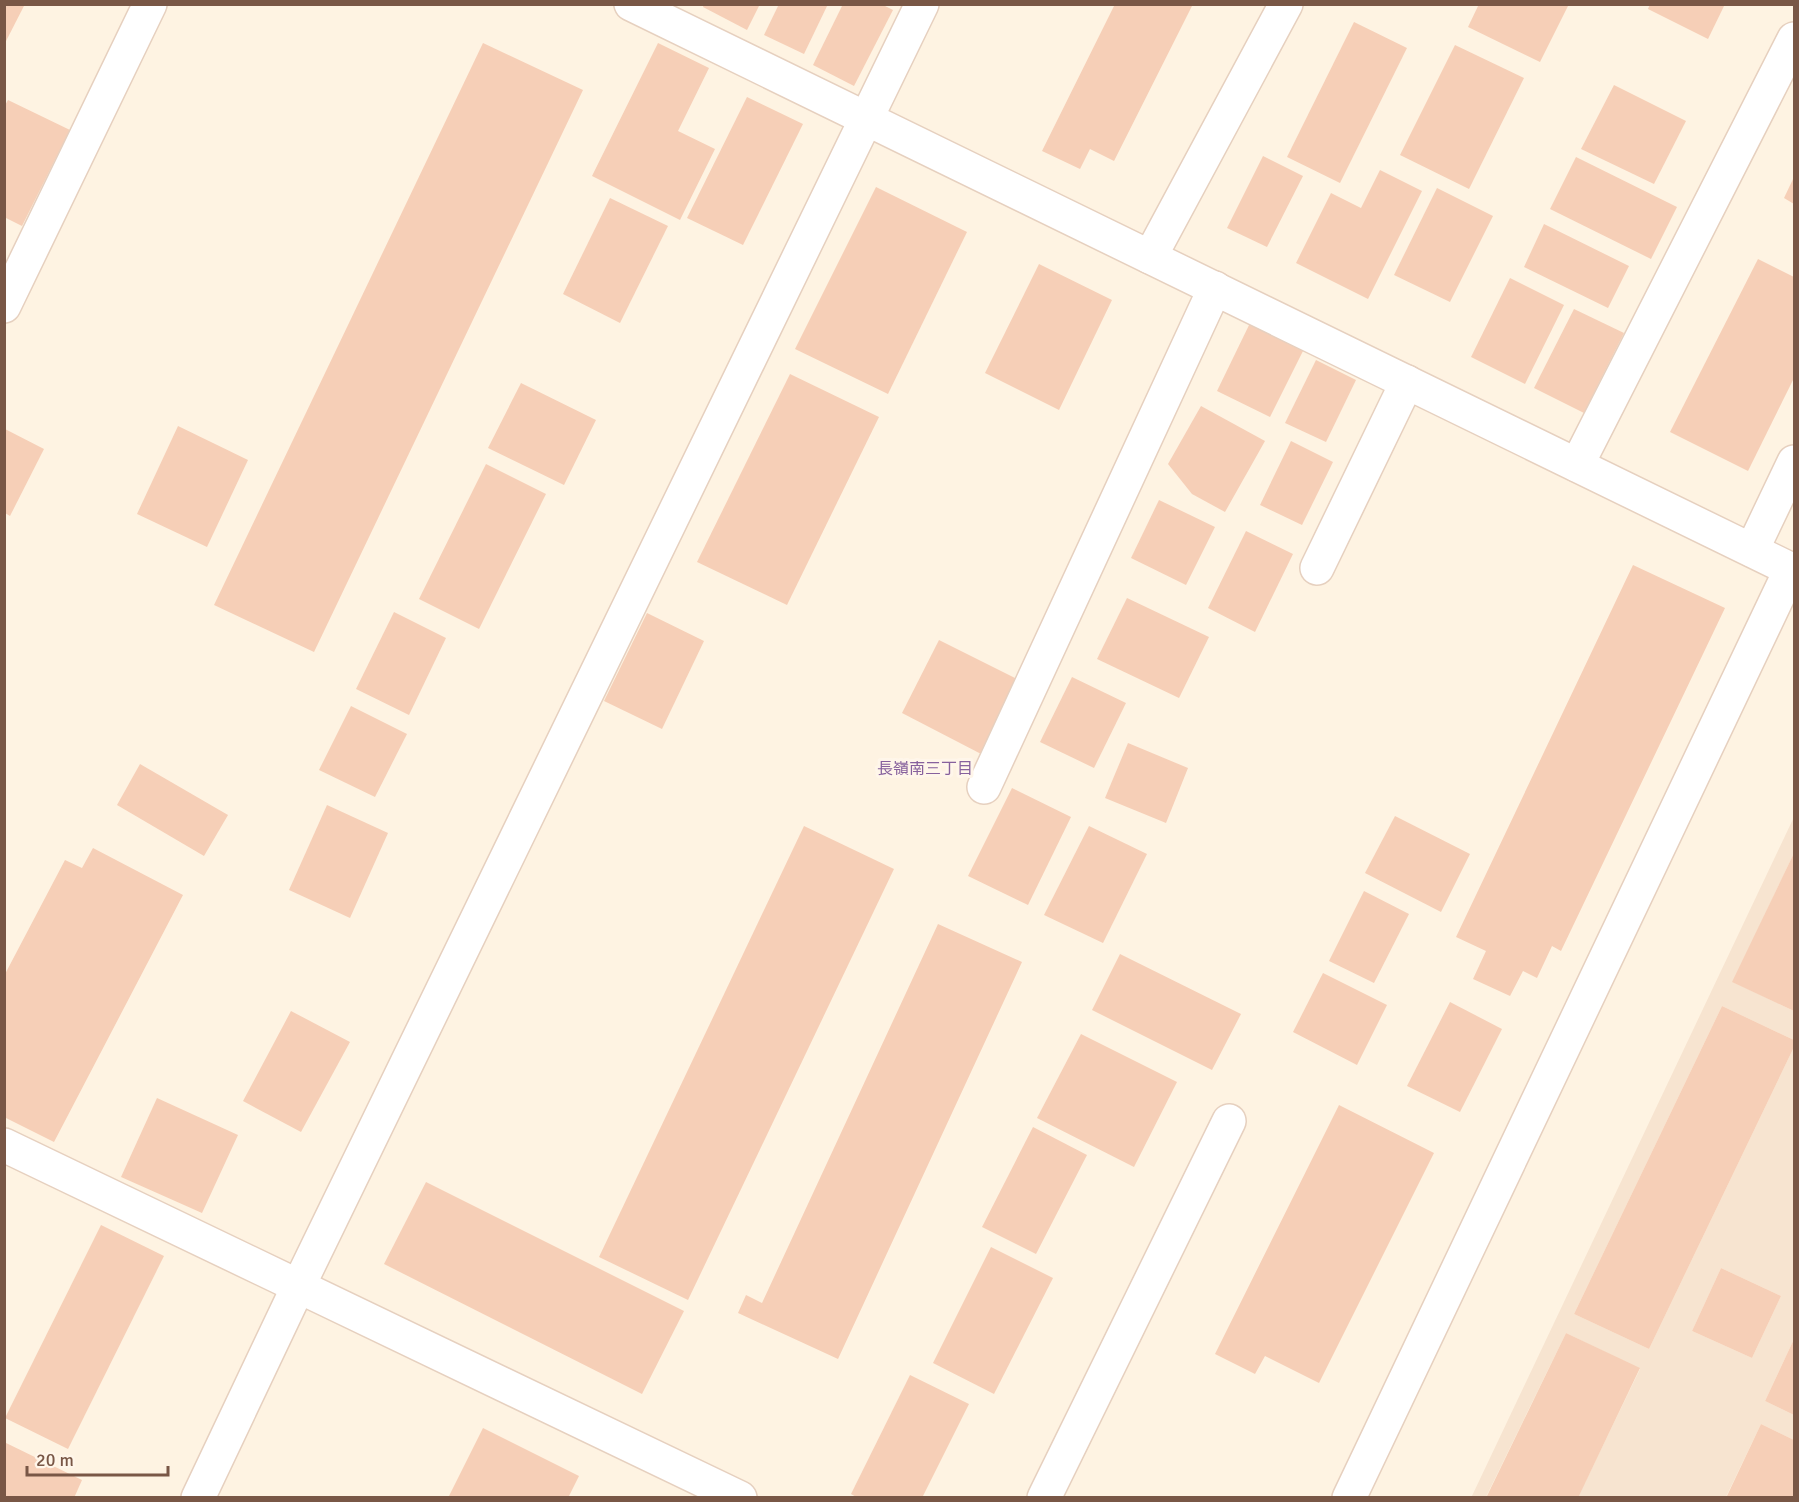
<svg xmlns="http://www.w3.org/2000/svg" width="1799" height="1502" font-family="Signika,'Noto Sans JP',sans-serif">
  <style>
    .residential { fill: #f7e4d0; fill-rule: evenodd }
    .building { fill: #f6cfb7 }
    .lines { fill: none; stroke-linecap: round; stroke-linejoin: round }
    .minor-casing { stroke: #e6d0bf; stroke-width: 36 }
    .minor { stroke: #fff; stroke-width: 33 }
    .labels { text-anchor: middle; stroke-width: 6; stroke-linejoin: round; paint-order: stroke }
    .neighbourhood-label { font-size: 16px; fill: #87619d; stroke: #fff6ea }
  </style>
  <rect width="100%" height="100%" fill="#fef3e2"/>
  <path class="residential" d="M 1794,817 L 1794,853 L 1733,982 L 1794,1011 L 1794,1040 L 1722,1006 L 1574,1314 L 1649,1349 L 1794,1047 L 1794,1339 L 1765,1401 L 1794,1415 L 1794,1440 L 1761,1424 L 1726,1497 L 1578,1497 L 1640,1369 L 1566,1333 L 1486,1497 L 1471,1498 ZM 1721,1268 L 1781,1296 L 1752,1358 L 1692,1331 Z"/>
  <g class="building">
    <path d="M 4,4 L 25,4 L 4,45 Z"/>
    <path d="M 704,4 L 760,4 L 747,30 L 703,7 Z"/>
    <path d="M 779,4 L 828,4 L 804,54 L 764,35 Z"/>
    <path d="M 843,4 L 881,4 L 893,10 L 854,86 L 813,65 Z"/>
    <path d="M 1115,4 L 1193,4 L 1114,161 L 1090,149 L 1080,169 L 1042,151 Z"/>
    <path d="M 1479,4 L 1569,4 L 1540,62 L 1468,27 Z"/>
    <path d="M 1650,4 L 1725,4 L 1708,39 L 1648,9 Z"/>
    <path d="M 1354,22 L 1407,48 L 1340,183 L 1287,157 Z"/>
    <path d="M 483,43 L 583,90 L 314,652 L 214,605 Z"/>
    <path d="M 658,43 L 709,68 L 678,131 L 715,149 L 680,220 L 592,176 Z"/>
    <path d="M 1455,45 L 1524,78 L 1469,189 L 1400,155 Z"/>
    <path d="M 1614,85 L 1686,121 L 1654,184 L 1581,149 Z"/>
    <path d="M 747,97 L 803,124 L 743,245 L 687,218 Z"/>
    <path d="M 8,100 L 70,130 L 22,226 L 4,217 L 4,107 Z"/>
    <path d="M 1263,156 L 1303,176 L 1267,247 L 1227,228 Z"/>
    <path d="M 1576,157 L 1677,207 L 1651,259 L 1550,209 Z"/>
    <path d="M 1380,170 L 1422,191 L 1368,299 L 1296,263 L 1331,193 L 1361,208 Z"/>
    <path d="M 1794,177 L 1794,204 L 1784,198 Z"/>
    <path d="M 876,187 L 967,232 L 888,394 L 795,349 Z"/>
    <path d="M 1437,188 L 1493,216 L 1450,302 L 1394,275 Z"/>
    <path d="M 610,198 L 668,226 L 620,323 L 563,294 Z"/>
    <path d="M 1544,224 L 1629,266 L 1608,308 L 1524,267 Z"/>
    <path d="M 1758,259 L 1794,277 L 1794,378 L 1748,471 L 1670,432 Z"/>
    <path d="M 1039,264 L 1112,300 L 1059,410 L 985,373 Z"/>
    <path d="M 1510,278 L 1564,305 L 1525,384 L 1471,357 Z"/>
    <path d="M 1574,309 L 1624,333 L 1584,413 L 1534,388 Z"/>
    <path d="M 1251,321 L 1305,347 L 1270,417 L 1217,391 Z"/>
    <path d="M 1316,360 L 1356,380 L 1326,442 L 1285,423 Z"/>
    <path d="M 790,374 L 879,417 L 787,605 L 697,562 Z"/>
    <path d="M 521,383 L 596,420 L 564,485 L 488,448 Z"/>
    <path d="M 1201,406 L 1265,441 L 1225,512 L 1192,494 L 1168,464 Z"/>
    <path d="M 178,426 L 248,460 L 207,547 L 137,514 Z"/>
    <path d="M 5,429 L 44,449 L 10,516 L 5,513 Z"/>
    <path d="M 1291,441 L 1333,462 L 1302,525 L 1260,505 Z"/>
    <path d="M 486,464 L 546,494 L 479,629 L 419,599 Z"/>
    <path d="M 1159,500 L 1215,527 L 1186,585 L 1131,558 Z"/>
    <path d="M 1246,531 L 1293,554 L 1255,632 L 1208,608 Z"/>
    <path d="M 1633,565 L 1725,608 L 1561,951 L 1552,946 L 1537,978 L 1523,971 L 1510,996 L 1473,979 L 1486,951 L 1456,937 Z"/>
    <path d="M 1127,598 L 1209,637 L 1179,698 L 1097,659 Z"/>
    <path d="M 394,612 L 446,638 L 409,715 L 356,689 Z"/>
    <path d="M 647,613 L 704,641 L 662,729 L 604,701 Z"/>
    <path d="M 939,640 L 1023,682 L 985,756 L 902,713 Z"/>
    <path d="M 1072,677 L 1126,703 L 1094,768 L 1040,742 Z"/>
    <path d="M 351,706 L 407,734 L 375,797 L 319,770 Z"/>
    <path d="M 1128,743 L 1188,768 L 1166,823 L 1105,798 Z"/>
    <path d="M 140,764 L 228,815 L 204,856 L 117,805 Z"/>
    <path d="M 1012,788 L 1071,817 L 1028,905 L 968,876 Z"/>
    <path d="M 327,805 L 388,833 L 350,918 L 289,890 Z"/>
    <path d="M 1395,816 L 1470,854 L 1441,912 L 1365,873 Z"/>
    <path d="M 804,826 L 894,869 L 688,1300 L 599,1257 Z"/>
    <path d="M 1089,826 L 1147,854 L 1103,943 L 1044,915 Z"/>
    <path d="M 93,848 L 183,895 L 54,1142 L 4,1117 L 4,976 L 65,860 L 82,868 Z"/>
    <path d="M 1794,853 L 1794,1011 L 1732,982 Z"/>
    <path d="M 1364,891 L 1409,914 L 1374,983 L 1329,961 Z"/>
    <path d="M 938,924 L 1022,962 L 838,1359 L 738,1313 L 746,1295 L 762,1303 Z"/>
    <path d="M 1120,954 L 1241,1014 L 1212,1070 L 1092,1010 Z"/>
    <path d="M 1323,973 L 1387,1005 L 1357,1065 L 1293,1032 Z"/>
    <path d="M 1450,1002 L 1502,1029 L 1460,1112 L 1407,1086 Z"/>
    <path d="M 1722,1006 L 1794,1040 L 1794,1047 L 1649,1349 L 1574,1314 Z"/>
    <path d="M 291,1011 L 350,1042 L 301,1132 L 243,1101 Z"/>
    <path d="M 1081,1034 L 1177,1082 L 1134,1167 L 1037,1118 Z"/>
    <path d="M 157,1098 L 238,1135 L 202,1213 L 121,1177 Z"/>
    <path d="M 1339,1105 L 1434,1153 L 1319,1383 L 1265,1356 L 1255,1374 L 1215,1354 Z"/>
    <path d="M 1033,1127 L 1087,1155 L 1036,1254 L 982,1227 Z"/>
    <path d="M 426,1182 L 684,1311 L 642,1394 L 384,1264 Z"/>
    <path d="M 101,1225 L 164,1256 L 68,1449 L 5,1418 Z"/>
    <path d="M 991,1247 L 1053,1278 L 994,1394 L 933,1363 Z"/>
    <path d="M 1721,1268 L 1781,1296 L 1752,1358 L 1692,1331 Z"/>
    <path d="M 1566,1333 L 1640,1368 L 1578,1498 L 1486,1498 Z"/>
    <path d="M 1794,1339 L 1794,1415 L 1765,1401 Z"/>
    <path d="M 910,1375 L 969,1404 L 922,1498 L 858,1498 L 851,1494 Z"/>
    <path d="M 1761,1424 L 1794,1440 L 1794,1498 L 1726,1498 Z"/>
    <path d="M 483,1428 L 579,1476 L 568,1498 L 448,1498 Z"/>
    <path d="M 4,1442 L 82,1480 L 74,1498 L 4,1498 Z"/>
  </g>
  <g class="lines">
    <g class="minor-casing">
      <g id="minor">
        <path d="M 631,4 L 1794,571"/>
        <path d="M 1150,257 L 1286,4"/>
        <path d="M 4,306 L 150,4"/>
        <path d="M 1577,465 L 1794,39"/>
        <path d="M 1752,550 L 1794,462"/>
        <path d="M 1317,568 L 1407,382"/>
        <path d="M 984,787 L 1215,288"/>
        <path d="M 4,1145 L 740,1498"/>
        <path d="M 198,1498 L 298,1287 L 922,4"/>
        <path d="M 1044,1498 L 1229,1121"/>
        <path d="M 1349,1498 L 1791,569"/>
      </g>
    </g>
    <use href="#minor" class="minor"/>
  </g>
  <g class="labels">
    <g class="neighbourhood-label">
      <text x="925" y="774">長嶺南三丁目</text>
    </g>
  </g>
  <rect width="1799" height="1502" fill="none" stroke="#795746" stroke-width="12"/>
  <path d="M27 1466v9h141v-9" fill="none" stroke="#795746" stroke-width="3"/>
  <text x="36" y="1466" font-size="18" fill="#795746" stroke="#fff6ea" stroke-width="4.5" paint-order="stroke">20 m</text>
</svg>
